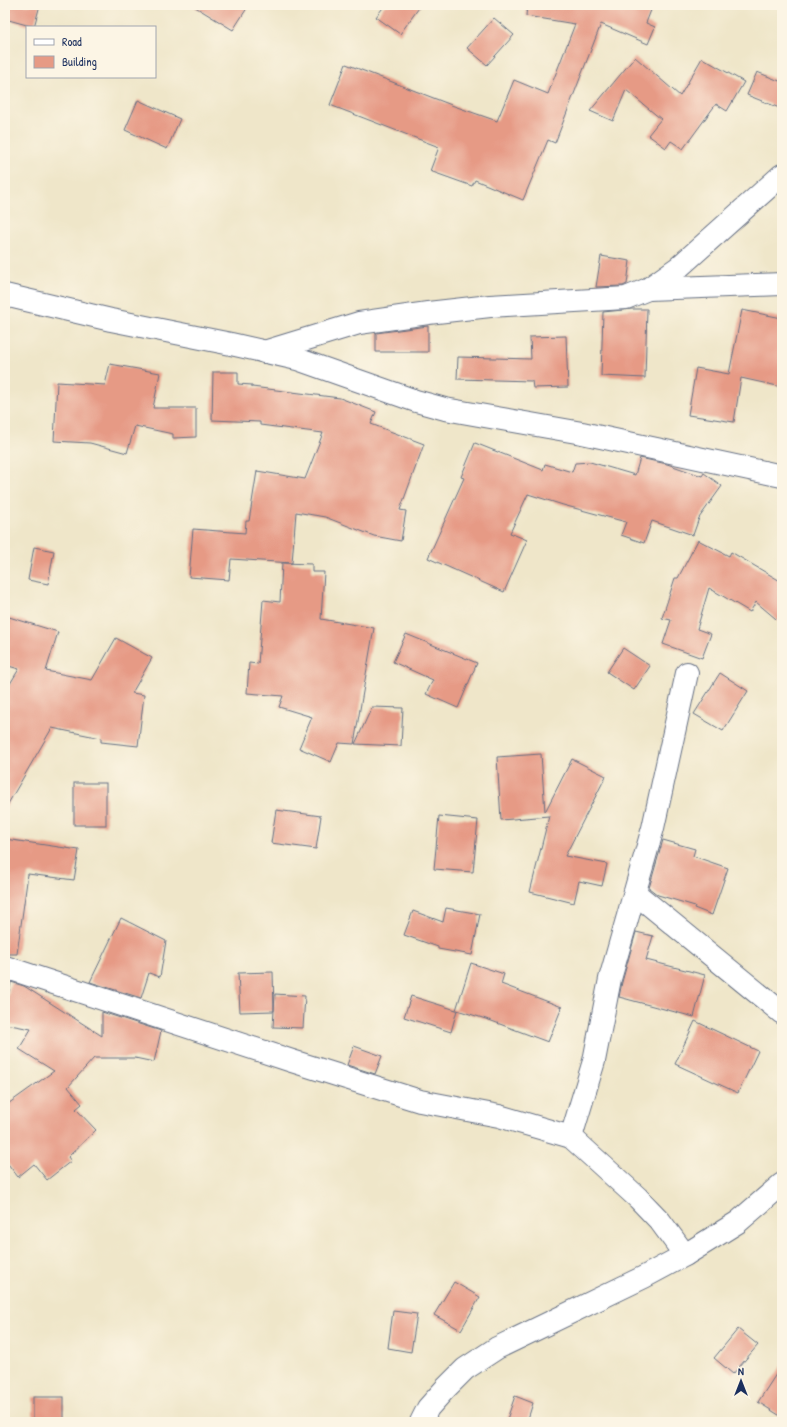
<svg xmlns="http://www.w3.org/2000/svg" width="787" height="1427" font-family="'Patrick Hand',sans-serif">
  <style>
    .building { fill: #e69a85 }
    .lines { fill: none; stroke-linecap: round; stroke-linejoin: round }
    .street-casing { stroke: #656f83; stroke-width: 24 }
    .secondary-casing { stroke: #656f83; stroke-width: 24 }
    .street { stroke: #fff; stroke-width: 22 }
    .secondary { stroke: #fff; stroke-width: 22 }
  </style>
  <rect width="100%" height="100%" fill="#fcf5e5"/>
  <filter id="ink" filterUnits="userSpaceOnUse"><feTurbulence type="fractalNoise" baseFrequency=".025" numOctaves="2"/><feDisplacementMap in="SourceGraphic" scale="8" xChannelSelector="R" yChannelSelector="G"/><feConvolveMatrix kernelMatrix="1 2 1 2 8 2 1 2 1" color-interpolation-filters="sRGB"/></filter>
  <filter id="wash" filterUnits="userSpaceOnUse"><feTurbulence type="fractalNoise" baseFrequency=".012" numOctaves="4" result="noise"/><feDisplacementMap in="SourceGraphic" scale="16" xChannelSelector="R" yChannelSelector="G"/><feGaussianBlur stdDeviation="0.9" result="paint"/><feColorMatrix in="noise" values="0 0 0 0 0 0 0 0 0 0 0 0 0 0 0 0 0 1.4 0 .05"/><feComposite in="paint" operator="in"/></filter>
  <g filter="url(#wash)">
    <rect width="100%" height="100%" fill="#efe6c9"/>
    <g id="blocks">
      <g class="building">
        <path d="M 5,5 L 40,5 L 34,27 L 5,19 Z"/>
        <path d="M 192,5 L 249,5 L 233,30 Z"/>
        <path d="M 385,5 L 421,5 L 400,34 L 376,17 Z"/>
        <path d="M 527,5 L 653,5 L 646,23 L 655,27 L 648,44 L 601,24 L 555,143 L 548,140 L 523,200 L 475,180 L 472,186 L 430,171 L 439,147 L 330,105 L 346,64 L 454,106 L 497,121 L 514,80 L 548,94 L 575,24 L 526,16 Z"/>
        <path d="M 494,18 L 514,35 L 487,65 L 467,48 Z"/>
        <path d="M 635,57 L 680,96 L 702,58 L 744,82 L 727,111 L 716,104 L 683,149 L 671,141 L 666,148 L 648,135 L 661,119 L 626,90 L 613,121 L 590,111 Z"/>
        <path d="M 757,72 L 782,82 L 782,109 L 747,95 Z"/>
        <path d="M 138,100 L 180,119 L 167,149 L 125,130 Z"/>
        <path d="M 601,256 L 630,261 L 627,284 L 623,286 L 596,287 Z"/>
        <path d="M 632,309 L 647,309 L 645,378 L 601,376 L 603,312 Z"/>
        <path d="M 742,310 L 782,318 L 782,387 L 741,378 L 734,422 L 688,415 L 696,368 L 729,374 Z"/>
        <path d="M 428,326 L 428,352 L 376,352 L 376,333 Z"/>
        <path d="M 566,336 L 568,387 L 533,388 L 532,381 L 457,379 L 458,357 L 531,359 L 530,337 Z"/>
        <path d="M 110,364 L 160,373 L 153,408 L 196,408 L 196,437 L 173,438 L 173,434 L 135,426 L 127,453 L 90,443 L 54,441 L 57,382 L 105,385 Z"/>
        <path d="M 213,372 L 238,372 L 238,384 L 252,385 L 252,387 L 340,398 L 376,412 L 371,424 L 424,444 L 400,510 L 406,511 L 401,541 L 374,536 L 325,517 L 296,512 L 292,563 L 231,559 L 229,580 L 189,577 L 193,529 L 245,533 L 246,521 L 249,521 L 257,471 L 305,479 L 323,433 L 260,425 L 260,422 L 212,420 Z"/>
        <path d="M 475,443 L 543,470 L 545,464 L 572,472 L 575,463 L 590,462 L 635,475 L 640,458 L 667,464 L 702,476 L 704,473 L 722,486 L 699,518 L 693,535 L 652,521 L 644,543 L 621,535 L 626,522 L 563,505 L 528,494 L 510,533 L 527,540 L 504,592 L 428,558 L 464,478 L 461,477 Z"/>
        <path d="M 698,540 L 729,556 L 731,552 L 782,582 L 782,624 L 756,602 L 750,612 L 709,588 L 697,629 L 711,634 L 702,658 L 663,644 L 671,620 L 662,618 L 675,578 L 678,578 Z"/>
        <path d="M 34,547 L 54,551 L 48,584 L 28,580 Z"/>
        <path d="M 282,563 L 312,564 L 312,572 L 324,572 L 321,619 L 374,628 L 354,744 L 339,743 L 331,762 L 299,748 L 312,717 L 279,707 L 283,696 L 247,693 L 249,663 L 258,664 L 263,600 L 280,602 Z"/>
        <path d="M 9,617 L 58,632 L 46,671 L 92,680 L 116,638 L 152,658 L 132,693 L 144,695 L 138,746 L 101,742 L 101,738 L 52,728 L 5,809 L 5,692 L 19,669 L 5,665 L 5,629 Z"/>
        <path d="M 406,634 L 477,663 L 458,708 L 426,694 L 433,680 L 393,662 Z"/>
        <path d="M 623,648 L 650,666 L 634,690 L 607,672 Z"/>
        <path d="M 720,673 L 748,691 L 723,731 L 694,714 Z"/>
        <path d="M 372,707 L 403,708 L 401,746 L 355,744 Z"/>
        <path d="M 541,754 L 545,812 L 572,759 L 606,776 L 565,856 L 607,864 L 602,886 L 579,881 L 574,903 L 530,892 L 549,816 L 501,820 L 497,757 Z"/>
        <rect x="74" y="783" width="32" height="42"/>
        <path d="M 276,810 L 321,816 L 316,849 L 271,843 Z"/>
        <path d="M 439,816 L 478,820 L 473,872 L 434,869 Z"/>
        <path d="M 5,839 L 79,850 L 74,880 L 28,874 L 17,954 L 5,954 Z"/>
        <path d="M 663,840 L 695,849 L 693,856 L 728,868 L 712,915 L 694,908 L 695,906 L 658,895 L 649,888 Z"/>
        <path d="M 446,908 L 480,914 L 472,955 L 438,949 L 438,947 L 404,935 L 413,911 L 443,922 Z"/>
        <path d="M 121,918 L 166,941 L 160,977 L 149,973 L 141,998 L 90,982 Z"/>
        <path d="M 636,932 L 653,936 L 646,960 L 705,975 L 694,1017 L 619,997 L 622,982 Z"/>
        <path d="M 471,963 L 504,974 L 501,984 L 562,1007 L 548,1042 L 489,1020 L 457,1010 L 451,1032 L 404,1017 L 411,996 L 456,1010 Z"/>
        <path d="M 273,972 L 274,1011 L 240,1012 L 238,973 Z"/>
        <path d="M 11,982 L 24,986 L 102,1036 L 102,1012 L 161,1031 L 154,1062 L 135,1058 L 94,1058 L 68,1087 L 82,1104 L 76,1109 L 96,1130 L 68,1157 L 71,1161 L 47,1180 L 34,1164 L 18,1177 L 5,1160 L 5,1106 L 54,1071 L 19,1049 L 31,1029 L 5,1024 L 5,1008 Z"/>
        <path d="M 275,994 L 305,996 L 303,1028 L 273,1027 Z"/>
        <path d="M 695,1021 L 758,1051 L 738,1093 L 675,1064 Z"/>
        <path d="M 354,1046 L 382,1056 L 375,1074 L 347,1065 Z"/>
        <path d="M 454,1282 L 480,1297 L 461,1330 L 434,1315 Z"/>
        <path d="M 393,1311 L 417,1314 L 411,1352 L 388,1348 Z"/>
        <path d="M 738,1329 L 758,1345 L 733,1374 L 714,1358 Z"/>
        <path d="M 782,1365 L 782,1417 L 758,1402 Z"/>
        <path d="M 515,1396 L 533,1403 L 527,1422 L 506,1422 Z"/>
        <rect x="33" y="1397" width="31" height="25"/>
      </g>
    </g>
  </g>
  <g filter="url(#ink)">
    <use href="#blocks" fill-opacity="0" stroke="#656f83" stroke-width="1"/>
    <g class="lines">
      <g class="street-casing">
        <g id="street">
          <path d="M 648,289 L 782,284"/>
          <path d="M 264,352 L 359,323 L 428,313 L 490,306 L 626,298 L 648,289 L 679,267 L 782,175"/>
          <path d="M 635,893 L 782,1013"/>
          <path d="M 5,967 L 292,1061 L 420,1101 L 499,1116 L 571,1137 L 638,1198 L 660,1221 L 685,1255"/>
          <path d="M 571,1137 L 594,1061 L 610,979 L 653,828 L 687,673"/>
          <path d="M 421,1422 L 428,1408 L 445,1389 L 465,1369 L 497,1348 L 644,1277 L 685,1255 L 738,1222 L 782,1184"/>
        </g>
      </g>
      <g class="secondary-casing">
        <path id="secondary" d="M 5,295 L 111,320 L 231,344 L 297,359 L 416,401 L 445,409 L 582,433 L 782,476"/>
      </g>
      <use href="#street" class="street"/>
      <use href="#secondary" class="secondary"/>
    </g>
  </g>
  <rect width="787" height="1427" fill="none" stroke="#fcf5e5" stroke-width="20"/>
  <rect x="26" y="26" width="130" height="52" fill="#fcf5e5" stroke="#a2a6af"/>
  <rect x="34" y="39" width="20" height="6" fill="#ffffff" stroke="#a2a6af"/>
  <text x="62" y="46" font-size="12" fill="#1b2f5e">Road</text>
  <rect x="34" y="56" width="20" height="12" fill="#e69a85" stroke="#a2a6af"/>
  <text x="62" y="66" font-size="12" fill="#1b2f5e">Building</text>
  <g transform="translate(741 1381)" stroke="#fcf5e5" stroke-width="3" paint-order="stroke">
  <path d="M0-3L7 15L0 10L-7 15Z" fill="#1b2f5e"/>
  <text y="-6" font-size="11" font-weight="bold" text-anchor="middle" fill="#1b2f5e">N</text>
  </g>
</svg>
